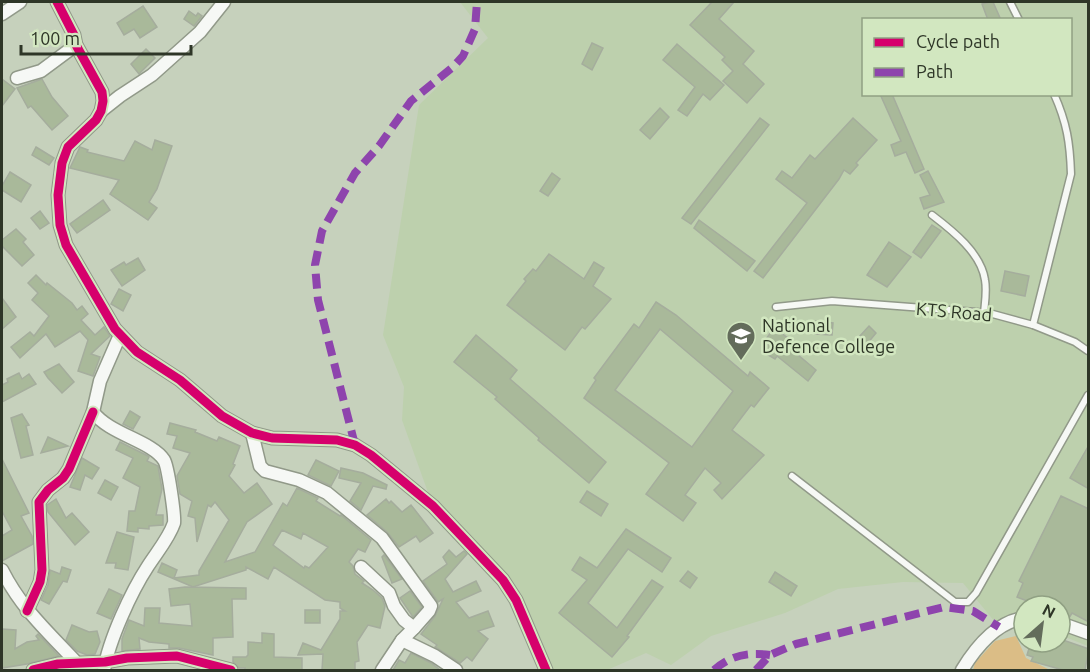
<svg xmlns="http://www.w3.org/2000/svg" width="1090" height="672" font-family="Ubuntu,sans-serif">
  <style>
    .built { fill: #bdd0ad; fill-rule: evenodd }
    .green { fill: #dbbd86 }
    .building { fill: #a9b99a; stroke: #a5ad9d; stroke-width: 1.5; fill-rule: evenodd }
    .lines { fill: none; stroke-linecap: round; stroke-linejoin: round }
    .lane-casing { stroke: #919989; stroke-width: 9 }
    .street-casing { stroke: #919989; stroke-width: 15 }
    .lane { stroke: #f6f8f5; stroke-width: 6 }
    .street { stroke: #f6f8f5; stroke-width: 12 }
    .quiet { stroke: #8e44ad; stroke-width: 8; stroke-dasharray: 15 8; stroke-linecap: butt }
    .cycleway-casing { stroke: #d2e7c0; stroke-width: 13 }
    .cycleway { stroke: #d6006c; stroke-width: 9 }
    .labels { text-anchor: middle; stroke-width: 5; stroke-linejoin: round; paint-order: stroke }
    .street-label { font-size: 18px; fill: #2e3627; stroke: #d2e7c0 }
    .poi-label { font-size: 18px; fill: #2e3627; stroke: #d2e7c0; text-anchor: start }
  </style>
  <rect width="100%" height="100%" fill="#c6d1bc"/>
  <path class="built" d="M 460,2 L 1088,2 L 1088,646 L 1060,635 L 1060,606 L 1024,606 L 1024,630 L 999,627 L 963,583 L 903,582 L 838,589 L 785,613 L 711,636 L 671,665 L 646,653 L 607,670 L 545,670 L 500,572 L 430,498 L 402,420 L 404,387 L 383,335 L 419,105 L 488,38 ZM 864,20 L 1070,20 L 1070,94 L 864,94 Z"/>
  <path class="green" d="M 1016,636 L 1026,658 L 1050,670 L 973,670 L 975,663 L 995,641 Z"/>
  <g class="building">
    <path d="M 712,2 L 734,2 L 719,19 L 754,51 L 743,64 L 764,84 L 747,103 L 723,81 L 733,71 L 722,60 L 725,57 L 690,25 Z"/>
    <path d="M 989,2 L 993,2 L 1001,20 L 988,20 L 982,4 Z"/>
    <path d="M 143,6 L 157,27 L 140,38 L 134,29 L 124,35 L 117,23 Z"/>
    <path d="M 189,11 L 196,16 L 198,13 L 202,16 L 194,26 L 184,19 Z"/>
    <path d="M 592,43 L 603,48 L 592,70 L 582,64 Z"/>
    <path d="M 677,44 L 724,85 L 710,100 L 703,94 L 687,116 L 678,110 L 695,87 L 663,60 Z"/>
    <path d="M 146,49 L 155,58 L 139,74 L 131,64 Z"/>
    <path d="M 2,79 L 15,89 L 2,106 Z"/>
    <path d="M 42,79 L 52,97 L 68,116 L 52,130 L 31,106 L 28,108 L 17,88 Z"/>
    <path d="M 880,94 L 892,94 L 924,169 L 915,173 L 906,152 L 895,156 L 891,145 L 901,141 Z"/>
    <path d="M 660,108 L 669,117 L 650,139 L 640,130 Z"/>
    <path d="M 760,118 L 769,125 L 691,224 L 682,218 Z"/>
    <path d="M 853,118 L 877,140 L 856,163 L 858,165 L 850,174 L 844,170 L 839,179 L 763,278 L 754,271 L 807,203 L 776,179 L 782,171 L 792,178 L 810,155 L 815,159 Z"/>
    <path d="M 155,140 L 172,146 L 157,189 L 149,202 L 157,208 L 148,220 L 110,194 L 119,180 L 70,168 L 80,147 L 88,150 L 87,152 L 124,161 L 135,141 L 152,150 Z"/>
    <path d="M 36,147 L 54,158 L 49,165 L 32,155 Z"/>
    <path d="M 928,171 L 944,202 L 924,209 L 920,198 L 930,195 L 920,175 Z"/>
    <path d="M 10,172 L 31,185 L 21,202 L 2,190 L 2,186 Z"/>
    <path d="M 552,173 L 560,179 L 548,196 L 540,191 Z"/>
    <path d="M 103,200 L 110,210 L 77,233 L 70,224 Z"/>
    <path d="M 40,211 L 49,223 L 40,229 L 31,218 Z"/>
    <path d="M 699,220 L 755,261 L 747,271 L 694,228 Z"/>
    <path d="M 932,225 L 941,231 L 921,258 L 913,252 Z"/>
    <path d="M 16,229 L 26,239 L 23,242 L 34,255 L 22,266 L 2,246 L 2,240 Z"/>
    <path d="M 889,242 L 911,257 L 887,287 L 867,275 Z"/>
    <path d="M 549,254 L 584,279 L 594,262 L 604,268 L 593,286 L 611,299 L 585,329 L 582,327 L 565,350 L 507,305 L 526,281 L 524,279 L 533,269 L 536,271 Z"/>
    <path d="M 138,258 L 145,270 L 122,286 L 111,270 L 124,262 L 126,265 Z"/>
    <path d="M 1005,271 L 1029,276 L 1025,296 L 1001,291 Z"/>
    <path d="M 36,275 L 46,285 L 47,283 L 72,303 L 77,310 L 82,306 L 88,314 L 81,320 L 95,335 L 104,327 L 110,336 L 91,354 L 100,357 L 93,376 L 78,371 L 88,340 L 80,331 L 55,347 L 46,334 L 20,358 L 11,347 L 30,332 L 34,336 L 49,316 L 32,300 L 38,293 L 28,283 Z"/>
    <path d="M 119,289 L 131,295 L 123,311 L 111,304 Z"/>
    <path d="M 2,298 L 16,317 L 2,329 Z"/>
    <path d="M 656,302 L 676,315 L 748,376 L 750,372 L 769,388 L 754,407 L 751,405 L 732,430 L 764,455 L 722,499 L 714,490 L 721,483 L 705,468 L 685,495 L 696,503 L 683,521 L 646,494 L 669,463 L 584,398 L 596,380 L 594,378 L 634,324 L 639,328 ZM 660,329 L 733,391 L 692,447 L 615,390 Z"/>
    <path d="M 815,321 L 833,323 L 832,335 L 815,334 Z"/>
    <path d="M 869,326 L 876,333 L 867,344 L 859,337 Z"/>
    <path d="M 774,328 L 795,343 L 791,349 L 816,370 L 808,381 L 777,356 L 775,359 L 763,352 L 769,341 L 766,339 Z"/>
    <path d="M 476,335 L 517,370 L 510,379 L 606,462 L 589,483 L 538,440 L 539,438 L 495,399 L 497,397 L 454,362 Z"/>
    <path d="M 59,364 L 74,382 L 62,393 L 48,378 L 44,372 Z"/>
    <path d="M 19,373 L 22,379 L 29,374 L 36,384 L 2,402 L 2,385 L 8,382 L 7,379 Z"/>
    <path d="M 130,411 L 140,417 L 133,429 L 123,424 Z"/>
    <path d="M 22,414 L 29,425 L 26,426 L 33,455 L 21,458 L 11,418 Z"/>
    <path d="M 170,423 L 196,430 L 195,432 L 217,441 L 219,437 L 240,446 L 233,464 L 235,465 L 229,476 L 244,493 L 257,483 L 272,504 L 247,522 L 225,562 L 255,552 L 283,503 L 287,506 L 297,488 L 318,498 L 316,501 L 340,516 L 341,515 L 371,540 L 365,552 L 358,549 L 349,562 L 353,566 L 355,574 L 364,581 L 362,583 L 373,590 L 382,598 L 385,606 L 380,628 L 368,625 L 357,642 L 359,661 L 355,662 L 355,670 L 322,670 L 323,654 L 298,655 L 303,643 L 321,650 L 340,619 L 340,611 L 345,611 L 340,608 L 340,602 L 325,600 L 274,567 L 268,579 L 246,567 L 246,570 L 193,587 L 158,572 L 162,563 L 177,570 L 174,578 L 199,575 L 199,571 L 229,520 L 215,502 L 211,507 L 208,505 L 197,542 L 195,518 L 188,516 L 192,501 L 180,494 L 177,476 L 190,453 L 173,448 L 177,436 L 167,434 ZM 282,530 L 301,539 L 303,533 L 328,547 L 309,568 L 305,566 L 304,568 L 273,545 Z"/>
    <path d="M 48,437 L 68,446 L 41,453 Z"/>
    <path d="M 120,442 L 146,455 L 149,457 L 147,461 L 158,466 L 162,489 L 156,515 L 163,515 L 163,525 L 149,526 L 149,529 L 138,528 L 138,532 L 127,531 L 129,511 L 135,511 L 140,487 L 123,478 L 133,458 L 116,450 Z"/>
    <path d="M 1089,445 L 1089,489 L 1070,478 Z"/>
    <path d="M 82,458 L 99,468 L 92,479 L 85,475 L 80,490 L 70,487 Z"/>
    <path d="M 2,459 L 29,513 L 21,516 L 32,536 L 33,544 L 2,561 L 2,536 L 12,530 L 2,511 Z"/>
    <path d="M 316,460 L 339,471 L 331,486 L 308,475 Z"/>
    <path d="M 341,468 L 363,473 L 387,485 L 386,489 L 373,486 L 361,510 L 350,501 L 361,483 L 339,478 Z"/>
    <path d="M 105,480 L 118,487 L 111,500 L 98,493 Z"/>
    <path d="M 587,491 L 608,504 L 601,516 L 580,502 Z"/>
    <path d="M 1061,496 L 1089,509 L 1089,622 L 1072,613 L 1069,618 L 1060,615 L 1060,606 L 1040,606 L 1017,597 L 1023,583 L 1019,581 Z"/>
    <path d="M 56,499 L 66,518 L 72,513 L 89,532 L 75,545 L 48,512 L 47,505 Z"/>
    <path d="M 386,499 L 389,503 L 391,501 L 402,512 L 411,505 L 433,533 L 420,542 L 416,536 L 399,547 L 387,532 L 367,515 Z"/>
    <path d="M 626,529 L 671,558 L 662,572 L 628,549 L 588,603 L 617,628 L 652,580 L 663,587 L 627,636 L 629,637 L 612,657 L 559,613 L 587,580 L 572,570 L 580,557 L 597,568 Z"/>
    <path d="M 117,532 L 134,537 L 128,570 L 115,568 L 116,563 L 106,563 Z"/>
    <path d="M 449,550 L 456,557 L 464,551 L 467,554 L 445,579 L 453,592 L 476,581 L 481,591 L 456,602 L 469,618 L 488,611 L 494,626 L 478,631 L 488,639 L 472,661 L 467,657 L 460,663 L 435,647 L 437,645 L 421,634 L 435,616 L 443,599 L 438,602 L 423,581 L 447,564 L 443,557 Z"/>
    <path d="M 384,555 L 402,579 L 392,583 L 382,557 Z"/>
    <path d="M 62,567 L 71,570 L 67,582 L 63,581 L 49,604 L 41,600 L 48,585 L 50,570 L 60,574 Z"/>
    <path d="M 688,571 L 697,578 L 690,588 L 680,581 Z"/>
    <path d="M 775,572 L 797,586 L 791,596 L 769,582 Z"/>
    <path d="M 185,587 L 246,588 L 246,599 L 232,599 L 233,637 L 213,638 L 213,655 L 179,648 L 169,648 L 169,644 L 149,642 L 139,638 L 140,649 L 122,651 L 122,639 L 129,620 L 144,626 L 145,608 L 160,608 L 159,623 L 192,626 L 190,604 L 171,606 L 169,589 Z"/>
    <path d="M 109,589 L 122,595 L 111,619 L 97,613 Z"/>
    <path d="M 410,591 L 422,607 L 413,617 L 400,598 Z"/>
    <rect x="305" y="610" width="15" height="13"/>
    <path d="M 72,625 L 89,632 L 97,631 L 100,642 L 95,654 L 87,655 L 77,651 L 66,640 Z"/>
    <path d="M 2,629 L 16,630 L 15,649 L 27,642 L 39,640 L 36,636 L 38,634 L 59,656 L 27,664 L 2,668 Z"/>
    <path d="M 262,633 L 274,634 L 274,657 L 302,658 L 302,670 L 245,670 L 245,668 L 239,668 L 233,662 L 233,657 L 246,657 L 248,655 L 248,642 L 262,643 Z"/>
    <path d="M 1060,639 L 1089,649 L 1085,670 L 1063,670 L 1031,661 L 1033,657 L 1027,655 L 1031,642 L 1060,642 Z"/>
    <path d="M 411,653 L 431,663 L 440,670 L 393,670 L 399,660 L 405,663 Z"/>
  </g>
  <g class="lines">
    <g class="lane-casing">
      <g id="lane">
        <path d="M 1010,2 L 1019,20"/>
        <path d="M 932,215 C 953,231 981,253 985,280 C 987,291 985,302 984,313"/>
        <path d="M 776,307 L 832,301 L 989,313 L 1033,325 L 1075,342 L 1088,351"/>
        <path d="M 1033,325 L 1071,174 C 1070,143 1067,123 1054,94"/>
        <path d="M 792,476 L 955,602 L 968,602 L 976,593 L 1088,395"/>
      </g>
    </g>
    <g class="street-casing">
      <g id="street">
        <path d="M 57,2 L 74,35 L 76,45 L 102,92 L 103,101 L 101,111 L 96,120 L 68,147 L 62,163 L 58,195 L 60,225 L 66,245 L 115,329 L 137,352 L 180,380 L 222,416 L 252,433 L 272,438 L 337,440 L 355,445 L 371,455 L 433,506 L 503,580 L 516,600 L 546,670"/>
        <path d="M 2,14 L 20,2"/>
        <path d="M 17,78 L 41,71 L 76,45"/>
        <path d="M 101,111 L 120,96 L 152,75 L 200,32 L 224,2"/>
        <path d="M 252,433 L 260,466 L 265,471 L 299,480 L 327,493 L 382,538 L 431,606 L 429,611 L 414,628"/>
        <path d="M 361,567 L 389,593 L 394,606 L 404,620 L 414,628 L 402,640 L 382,670"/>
        <path d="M 2,570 C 21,608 47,631 76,662"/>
        <path d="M 27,611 L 40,582 L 42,570 L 39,502 L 48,490 L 63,478 L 69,469 L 93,412"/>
        <path d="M 1060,623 L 1088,633"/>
        <path d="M 402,640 L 435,656 L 456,670"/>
        <path d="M 33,670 L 58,664 L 105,662 L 127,658 L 177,656 L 231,670"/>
        <path d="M 104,670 C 109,640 131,592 148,566 C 157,552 169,538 174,523 C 175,516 168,466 164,460 C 152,441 109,434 93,412 L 100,381 L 120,335"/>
        <path d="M 962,670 C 976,647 996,622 1024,618"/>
      </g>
    </g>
    <use href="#lane" class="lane"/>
    <use href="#street" class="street"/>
    <g class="quiet">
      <path d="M 355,445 L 318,300 L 315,265 L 322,231 L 355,173 L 379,146 L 411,101 L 453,67 L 463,56 L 475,29 L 477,2"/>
      <path d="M 714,670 C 731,655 748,652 770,655"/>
      <path d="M 756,670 L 770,655 L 796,644 L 944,607 L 973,611 L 999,627"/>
    </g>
    <g class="cycleway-casing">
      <g id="cycleway">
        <path d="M 57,2 L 74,35 L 76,45 L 102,92 L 103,101 L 101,111 L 96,120 L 68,147 L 62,163 L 58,195 L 60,225 L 66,245 L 115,329 L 137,352 L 180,380 L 222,416 L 252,433 L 272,438 L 337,440 L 355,445 L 371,455 L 433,506 L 503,580 L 516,600 L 546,670"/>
        <path d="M 27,611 L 40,582 L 42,570 L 39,502 L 48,490 L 63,478 L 69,469 L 93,412"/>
        <path d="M 33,670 L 58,664 L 105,662 L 127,658 L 177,656 L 231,670"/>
      </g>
    </g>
    <use href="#cycleway" class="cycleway"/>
  </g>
  <defs>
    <g id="school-pin" transform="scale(1.5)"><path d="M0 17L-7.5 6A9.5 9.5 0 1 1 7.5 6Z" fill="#636c5b" stroke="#d2e7c0"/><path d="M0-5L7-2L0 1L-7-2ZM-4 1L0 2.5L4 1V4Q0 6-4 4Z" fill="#fff"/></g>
  </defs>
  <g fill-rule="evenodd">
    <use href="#school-pin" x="741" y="336"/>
  </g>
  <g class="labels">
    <g class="street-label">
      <text transform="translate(954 312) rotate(5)" y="6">KTS Road</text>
    </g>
    <g class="poi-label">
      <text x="762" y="332">National<tspan x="762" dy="21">Defence College</tspan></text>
    </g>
  </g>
  <rect width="1090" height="672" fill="none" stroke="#2e3627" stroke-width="6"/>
  <rect x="862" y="18" width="210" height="78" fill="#d2e7c0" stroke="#90a083" stroke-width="1.5"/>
  <rect x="874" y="38" width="30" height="9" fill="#d6006c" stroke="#90a083" stroke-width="1.5"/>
  <text x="916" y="48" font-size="18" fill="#2e3627">Cycle path</text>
  <rect x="874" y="68" width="30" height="9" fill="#8e44ad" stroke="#90a083" stroke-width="1.5"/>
  <text x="916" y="78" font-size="18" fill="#2e3627">Path</text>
  <g transform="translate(1042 624) rotate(28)"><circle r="28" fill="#d2e7c0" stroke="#90a083" stroke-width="1.5"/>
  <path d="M0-4.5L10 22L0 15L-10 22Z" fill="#636c5b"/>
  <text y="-9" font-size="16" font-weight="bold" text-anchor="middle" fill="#2e3627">N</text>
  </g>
  <path d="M21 45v9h170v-9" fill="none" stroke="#2e3627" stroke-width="3"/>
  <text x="30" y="45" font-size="18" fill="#2e3627" stroke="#d2e7c0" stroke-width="4.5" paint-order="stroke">100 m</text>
</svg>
